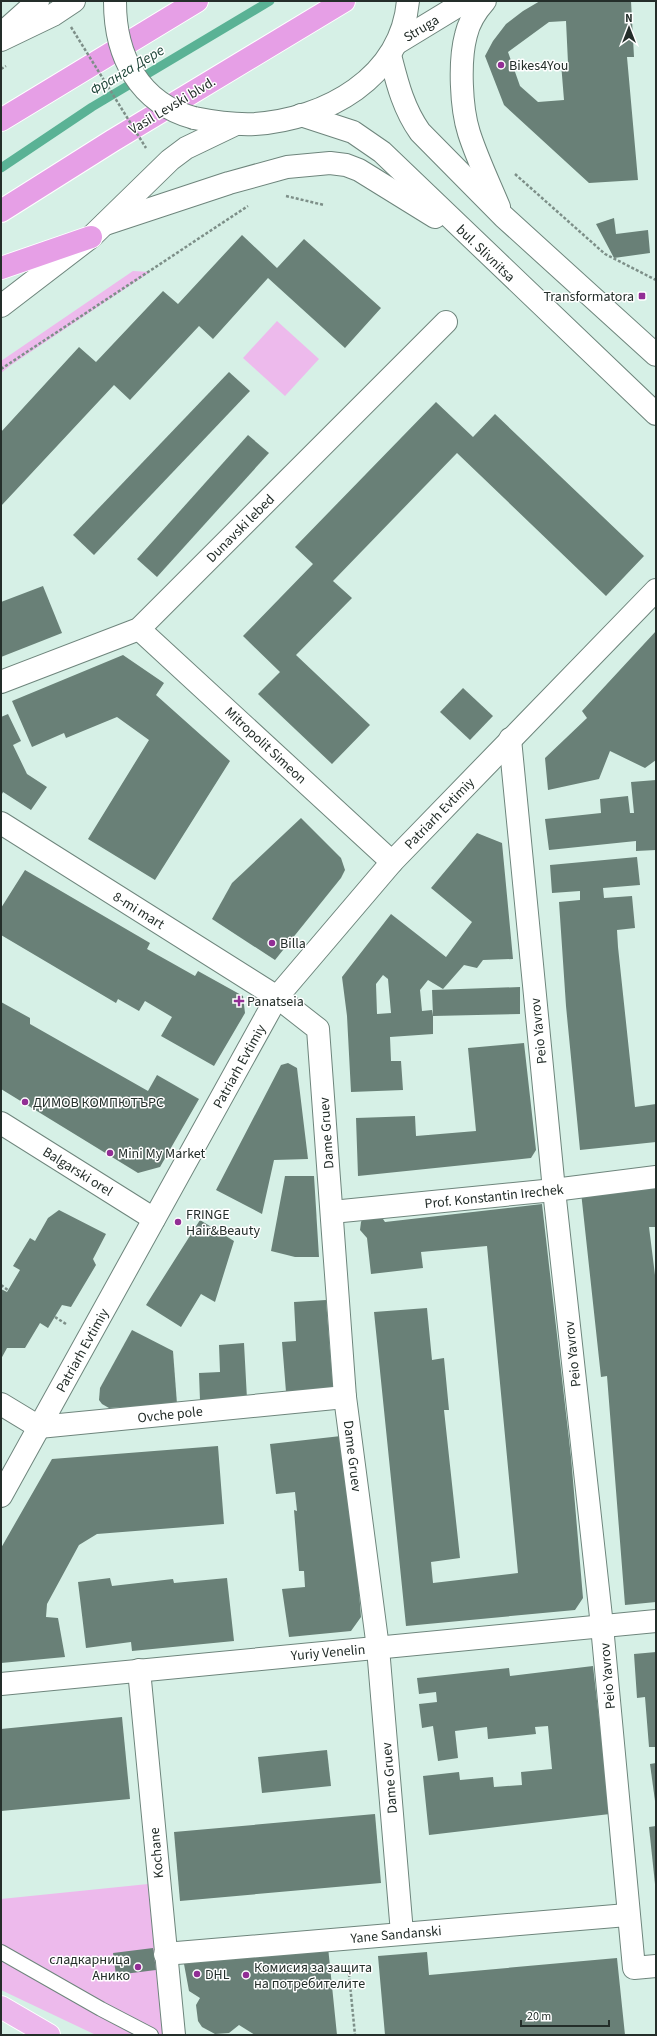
<svg xmlns="http://www.w3.org/2000/svg" width="657" height="2036" font-family="'Source Sans 3',sans-serif">
  <style>
    .green { fill: #edbaec }
    .lines { fill: none; stroke-linecap: round; stroke-linejoin: round }
    .stream { stroke: #5ab295; stroke-width: 9 }
    .building { fill: #698077; fill-rule: evenodd }
    .service-casing { stroke: #6e857c; stroke-width: 16 }
    .minor-casing { stroke: #6e857c; stroke-width: 24 }
    .secondary-casing { stroke: #6e857c; stroke-width: 24 }
    .primary-casing { stroke: #fff; stroke-width: 24 }
    .trunk-casing { stroke: #fff; stroke-width: 24 }
    .path { stroke: #7d8f88; stroke-width: 2.5; stroke-dasharray: 3 2; stroke-linecap: butt }
    .service { stroke: #fff; stroke-width: 14 }
    .minor { stroke: #fff; stroke-width: 22 }
    .secondary { stroke: #fff; stroke-width: 22 }
    .primary { stroke: #ecb7ec; stroke-width: 22 }
    .trunk { stroke: #e69fe6; stroke-width: 22 }
    .secondary-bridge-casing { stroke: #6e857c; stroke-width: 24; stroke-linecap: butt }
    .path-bridge { stroke: #7d8f88; stroke-width: 2.5; stroke-dasharray: 3 2; stroke-linecap: butt }
    .secondary-bridge { stroke: #fff; stroke-width: 22 }
    .poi-dot { fill: #922e95; stroke: #fff; stroke-width: 1.5 }
    .labels { text-anchor: middle; stroke-width: 3; stroke-linejoin: round; paint-order: stroke }
    .street-label { font-size: 14px; fill: #242e2a; stroke: #fff }
    .poi-label { font-size: 14px; fill: #242e2a; stroke: #fff; text-anchor: start }
    .water-label { font-size: 15px; font-style: italic; fill: #1f4639; stroke: #fff }
  </style>
  <rect width="100%" height="100%" fill="#d6f0e6"/>
  <g class="green">
    <path d="M 133,271 L 150,272 L 11,365 L 1,373 L 1,361 Z"/>
    <path d="M 277,321 L 319,359 L 285,396 L 243,358 Z"/>
    <path d="M 158,1883 L 174,2035 L 96,2035 L 1,1990 L 1,1899 Z"/>
  </g>
  <g class="lines">
    <path class="stream" d="M 1,168 L 92,107 L 270,1"/>
  </g>
  <g class="building">
    <path d="M 540,1 L 631,1 L 634,57 L 627,57 L 638,180 L 589,183 L 504,105 L 485,56 L 493,41 L 506,24 L 523,11 ZM 566,21 L 568,63 L 561,63 L 564,100 L 538,102 L 520,86 L 508,52 L 549,22 Z"/>
    <path d="M 614,218 L 616,234 L 648,230 L 650,253 L 614,258 L 596,224 Z"/>
    <path d="M 242,235 L 277,268 L 304,239 L 381,308 L 345,348 L 268,278 L 213,339 L 199,326 L 130,400 L 114,385 L 1,506 L 1,432 L 79,347 L 96,362 L 163,291 L 178,304 Z"/>
    <path d="M 229,372 L 250,391 L 94,555 L 73,535 Z"/>
    <path d="M 436,402 L 473,437 L 495,414 L 644,556 L 606,596 L 457,453 L 333,581 L 352,598 L 296,655 L 370,725 L 332,764 L 258,694 L 280,672 L 243,636 L 313,564 L 295,547 Z"/>
    <path d="M 248,435 L 269,453 L 157,577 L 137,559 Z"/>
    <path d="M 43,586 L 62,633 L 1,657 L 1,602 Z"/>
    <path d="M 656,631 L 656,760 L 645,768 L 610,751 L 599,779 L 548,790 L 545,758 L 587,718 L 582,711 Z"/>
    <path d="M 123,655 L 164,683 L 156,695 L 230,761 L 155,880 L 88,839 L 149,740 L 117,717 L 66,738 L 64,733 L 32,747 L 12,701 Z"/>
    <path d="M 463,688 L 493,716 L 470,740 L 440,712 Z"/>
    <path d="M 8,714 L 21,741 L 13,745 L 27,774 L 47,787 L 31,810 L 3,792 L 1,796 L 1,717 Z"/>
    <path d="M 656,780 L 656,850 L 636,851 L 636,841 L 549,850 L 545,819 L 601,813 L 600,799 L 628,796 L 630,813 L 634,813 L 631,782 Z"/>
    <path d="M 301,818 L 341,858 L 345,870 L 341,878 L 275,960 L 212,919 L 232,883 Z"/>
    <path d="M 477,833 L 502,843 L 513,959 L 483,960 L 477,968 L 464,965 L 443,989 L 428,980 L 420,990 L 422,1011 L 432,1010 L 433,1016 L 432,990 L 520,987 L 520,1014 L 433,1016 L 433,1034 L 390,1037 L 391,1061 L 401,1061 L 403,1090 L 351,1092 L 347,1016 L 342,977 L 391,914 L 446,957 L 472,922 L 431,888 ZM 383,975 L 388,979 L 391,1013 L 377,1014 L 376,984 Z"/>
    <path d="M 637,857 L 640,885 L 603,888 L 604,898 L 632,896 L 635,928 L 617,930 L 618,947 L 635,1107 L 656,1104 L 656,1142 L 580,1150 L 566,1006 L 559,902 L 580,900 L 580,891 L 552,893 L 550,865 Z"/>
    <path d="M 25,870 L 150,943 L 147,949 L 195,976 L 198,971 L 243,996 L 245,1013 L 214,1066 L 161,1036 L 172,1017 L 145,1001 L 139,1011 L 118,999 L 116,1003 L 1,935 L 1,908 Z"/>
    <path d="M 1,1002 L 30,1018 L 30,1024 L 148,1091 L 157,1075 L 199,1099 L 160,1167 L 138,1173 L 1,1089 Z"/>
    <path d="M 524,1043 L 536,1150 L 531,1158 L 358,1176 L 356,1118 L 415,1116 L 416,1136 L 476,1131 L 468,1048 Z"/>
    <path d="M 288,1063 L 297,1068 L 308,1159 L 274,1160 L 262,1214 L 216,1190 L 281,1065 Z"/>
    <path d="M 285,1176 L 314,1176 L 319,1257 L 295,1257 L 271,1251 Z"/>
    <path d="M 656,1186 L 656,1227 L 649,1227 L 656,1283 L 656,1602 L 625,1605 L 607,1376 L 601,1377 L 581,1192 Z"/>
    <path d="M 542,1204 L 571,1457 L 583,1598 L 575,1610 L 406,1626 L 374,1312 L 427,1308 L 432,1360 L 444,1358 L 449,1410 L 444,1410 L 460,1558 L 431,1562 L 433,1583 L 518,1573 L 487,1246 L 421,1252 L 423,1268 L 371,1274 L 367,1238 L 360,1230 L 361,1222 L 363,1218 L 381,1216 L 385,1222 Z"/>
    <path d="M 59,1210 L 106,1234 L 93,1259 L 96,1265 L 71,1307 L 62,1305 L 48,1328 L 40,1323 L 25,1348 L 7,1348 L 1,1359 L 1,1289 L 7,1292 L 20,1270 L 13,1266 L 30,1238 L 35,1241 L 48,1218 Z"/>
    <path d="M 200,1220 L 234,1241 L 215,1302 L 201,1294 L 181,1327 L 146,1305 Z"/>
    <path d="M 326,1300 L 333,1389 L 286,1392 L 282,1342 L 296,1341 L 294,1302 Z"/>
    <path d="M 132,1330 L 173,1351 L 177,1404 L 109,1408 L 102,1404 L 99,1400 L 100,1388 Z"/>
    <path d="M 244,1343 L 247,1399 L 200,1401 L 199,1373 L 220,1372 L 219,1345 Z"/>
    <path d="M 341,1436 L 357,1566 L 361,1617 L 351,1631 L 289,1637 L 282,1589 L 305,1587 L 304,1571 L 299,1571 L 294,1510 L 297,1511 L 295,1492 L 276,1494 L 270,1444 Z"/>
    <path d="M 218,1446 L 224,1524 L 97,1534 L 79,1545 L 47,1604 L 46,1617 L 58,1618 L 65,1657 L 1,1663 L 1,1548 L 52,1459 Z"/>
    <path d="M 110,1578 L 112,1586 L 173,1579 L 174,1583 L 227,1578 L 234,1641 L 132,1651 L 131,1642 L 86,1648 L 78,1582 Z"/>
    <path d="M 656,1652 L 656,1747 L 649,1747 L 645,1697 L 637,1698 L 634,1654 Z"/>
    <path d="M 593,1666 L 610,1814 L 429,1835 L 423,1776 L 459,1772 L 460,1780 L 493,1777 L 494,1787 L 522,1785 L 521,1772 L 552,1769 L 548,1726 L 535,1727 L 536,1734 L 488,1739 L 487,1727 L 455,1731 L 458,1758 L 438,1761 L 433,1726 L 422,1728 L 419,1704 L 437,1702 L 436,1692 L 419,1694 L 417,1678 L 509,1668 L 510,1676 Z"/>
    <path d="M 122,1717 L 130,1799 L 1,1811 L 1,1729 Z"/>
    <path d="M 327,1750 L 331,1786 L 262,1793 L 258,1757 Z"/>
    <path d="M 656,1763 L 656,1801 L 655,1801 L 650,1764 Z"/>
    <path d="M 375,1814 L 381,1883 L 180,1901 L 174,1832 Z"/>
    <path d="M 656,1826 L 656,1884 L 655,1884 L 649,1827 Z"/>
    <path d="M 328,1947 L 337,2035 L 255,2035 L 239,2025 L 229,2033 L 215,2034 L 202,2027 L 198,2021 L 196,2005 L 200,1998 L 189,1991 L 184,1964 Z"/>
    <path d="M 153,1948 L 156,1970 L 116,1975 L 113,1953 Z"/>
    <path d="M 427,1952 L 429,1975 L 617,1958 L 625,2035 L 385,2035 L 378,1956 Z"/>
  </g>
  <g class="lines">
    <g class="service-casing">
      <path id="service" d="M 1,1952 L 101,2009 L 151,2035"/>
    </g>
    <g class="minor-casing">
      <g id="minor">
        <path d="M 1,40 L 53,15 L 74,1"/>
        <path d="M 397,43 L 466,1"/>
        <path d="M 1,306 L 91,237 L 170,160 L 186,148 L 236,124"/>
        <path d="M 139,629 L 392,862"/>
        <path d="M 1,682 L 139,629 L 446,322"/>
        <path d="M 510,739 L 554,1190 L 602,1626 L 634,1968 L 656,1966"/>
        <path d="M 1,823 L 277,997 L 318,1029 L 345,1397 L 378,1648 L 402,1933"/>
        <path d="M 1,1123 L 154,1219"/>
        <path d="M 332,1212 L 554,1190 L 656,1177"/>
        <path d="M 1,1404 L 39,1427 L 345,1397"/>
        <path d="M 1,1496 L 277,997 L 392,862 L 656,590"/>
        <path d="M 139,1670 L 174,2035"/>
        <path d="M 1,1684 L 656,1621"/>
        <path d="M 165,1954 L 627,1915"/>
      </g>
    </g>
    <g class="secondary-casing">
      <g id="secondary">
        <path d="M 485,1 C 476,11 469,22 466,35 C 459,61 461,108 469,133 C 477,158 489,183 499,207"/>
        <path d="M 1,34 L 38,1"/>
        <path d="M 390,55 C 397,82 403,108 420,132 L 504,217 L 656,355"/>
        <path d="M 301,115 L 353,132 L 382,152 L 656,414"/>
        <path d="M 194,118 C 214,122 234,125 255,124 C 326,119 401,78 408,1"/>
        <path d="M 105,224 L 229,183 L 287,167 L 330,163 L 346,165 L 359,170 L 435,217"/>
      </g>
    </g>
    <g class="primary-casing">
      <path id="primary" d="M 1,2007 L 49,2035"/>
    </g>
    <g class="trunk-casing">
      <g id="trunk">
        <path d="M 1,120 L 197,1"/>
        <path d="M 1,211 L 112,141 L 344,1"/>
        <path d="M 1,268 L 91,237"/>
      </g>
    </g>
    <g class="path">
      <path d="M 1,69 L 6,66"/>
      <path d="M 515,174 L 605,254 L 656,280"/>
      <path d="M 286,196 L 324,205"/>
      <path d="M 1,369 L 248,206"/>
      <path d="M 1,1285 L 8,1290"/>
      <path d="M 55,1317 L 66,1324"/>
      <path d="M 348,1964 L 355,2035"/>
    </g>
    <use href="#service" class="service"/>
    <use href="#minor" class="minor"/>
    <use href="#secondary" class="secondary"/>
    <use href="#primary" class="primary"/>
    <use href="#trunk" class="trunk"/>
    <g class="secondary-bridge-casing">
      <path id="secondary-bridge" d="M 115,2 C 115,56 139,103 194,118"/>
    </g>
    <path class="path-bridge" d="M 71,27 L 146,148"/>
    <use href="#secondary-bridge" class="secondary-bridge"/>
  </g>
  <g class="poi-dot">
    <circle cx="501" cy="65" r="4"/>
    <rect x="638" y="292" width="8" height="8" rx="2"/>
    <circle cx="272" cy="943" r="4"/>
    <path d="M237 995h4v4h4v4h-4v4h-4v-4h-4v-4h4z"/>
    <circle cx="25" cy="1102" r="4"/>
    <circle cx="110" cy="1153" r="4"/>
    <circle cx="178" cy="1222" r="4"/>
    <circle cx="138" cy="1967" r="4"/>
    <circle cx="197" cy="1974" r="4"/>
    <circle cx="246" cy="1975" r="4"/>
  </g>
  <g class="labels">
    <g class="street-label">
      <text transform="translate(421 28) rotate(-31)" y="5">Struga</text>
      <text transform="translate(172 105) rotate(-31)" y="5">Vasil Levski blvd.</text>
      <text transform="translate(486 253) rotate(44)" y="5">bul. Slivnitsa</text>
      <text transform="translate(240 528) rotate(-45)" y="5">Dunavski lebed</text>
      <text transform="translate(266 745) rotate(43)" y="5">Mitropolit Simeon</text>
      <text transform="translate(439 813) rotate(-46)" y="5">Patriarh Evtimiy</text>
      <text transform="translate(139 910) rotate(32)" y="5">8-mi mart</text>
      <text transform="translate(538 1031) rotate(-96)" y="5">Peio Yavrov</text>
      <text transform="translate(239 1066) rotate(-61)" y="5">Patriarh Evtimiy</text>
      <text transform="translate(326 1133) rotate(-94)" y="5">Dame Gruev</text>
      <text transform="translate(78 1171) rotate(32)" y="5">Balgarski orel</text>
      <text transform="translate(494 1196) rotate(-6)" y="5">Prof. Konstantin Irechek</text>
      <text transform="translate(82 1350) rotate(-61)" y="5">Patriarh Evtimiy</text>
      <text transform="translate(572 1354) rotate(-96)" y="5">Peio Yavrov</text>
      <text transform="translate(170 1414) rotate(-6)" y="5">Ovche pole</text>
      <text transform="translate(353 1456) rotate(83)" y="5">Dame Gruev</text>
      <text transform="translate(328 1652) rotate(-5)" y="5">Yuriy Venelin</text>
      <text transform="translate(607 1676) rotate(-95)" y="5">Peio Yavrov</text>
      <text transform="translate(389 1778) rotate(-95)" y="5">Dame Gruev</text>
      <text transform="translate(156 1853) rotate(-95)" y="5">Kochane</text>
      <text transform="translate(396 1934) rotate(-5)" y="5">Yane Sandanski</text>
    </g>
    <g class="poi-label">
      <text x="509" y="70">Bikes4You</text>
      <text x="634" y="301" text-anchor="end">Transformatora</text>
      <text x="280" y="948">Billa</text>
      <text x="247" y="1006">Panatseia</text>
      <text x="33" y="1107">ДИМОВ КОМПЮТЪРС</text>
      <text x="118" y="1158">Mini My Market</text>
      <text x="186" y="1219">FRINGE<tspan x="186" dy="16">Hair&amp;Beauty</tspan></text>
      <text x="130" y="1964" text-anchor="end">сладкарница<tspan x="130" dy="16">Анико</tspan></text>
      <text x="254" y="1972">Комисия за защита<tspan x="254" dy="16">на потребителите</tspan></text>
      <text x="205" y="1979">DHL</text>
    </g>
    <g class="water-label">
      <text transform="translate(127 70) rotate(-31)" y="5">Франга Дере</text>
    </g>
  </g>
  <rect width="657" height="2036" fill="none" stroke="#242e2a" stroke-width="4"/>
  <g transform="translate(629 28)" stroke="#ffffff" stroke-width="3" paint-order="stroke">
  <path d="M0-3L7 15L0 10L-7 15Z" fill="#242e2a"/>
  <text y="-6" font-size="11" font-weight="bold" text-anchor="middle" fill="#242e2a">N</text>
  </g>
  <path d="M521 2020v6h88v-6" fill="none" stroke="#242e2a" stroke-width="2"/>
  <text x="527" y="2020" font-size="12" fill="#242e2a" stroke="#ffffff" stroke-width="3" paint-order="stroke">20 m</text>
</svg>
